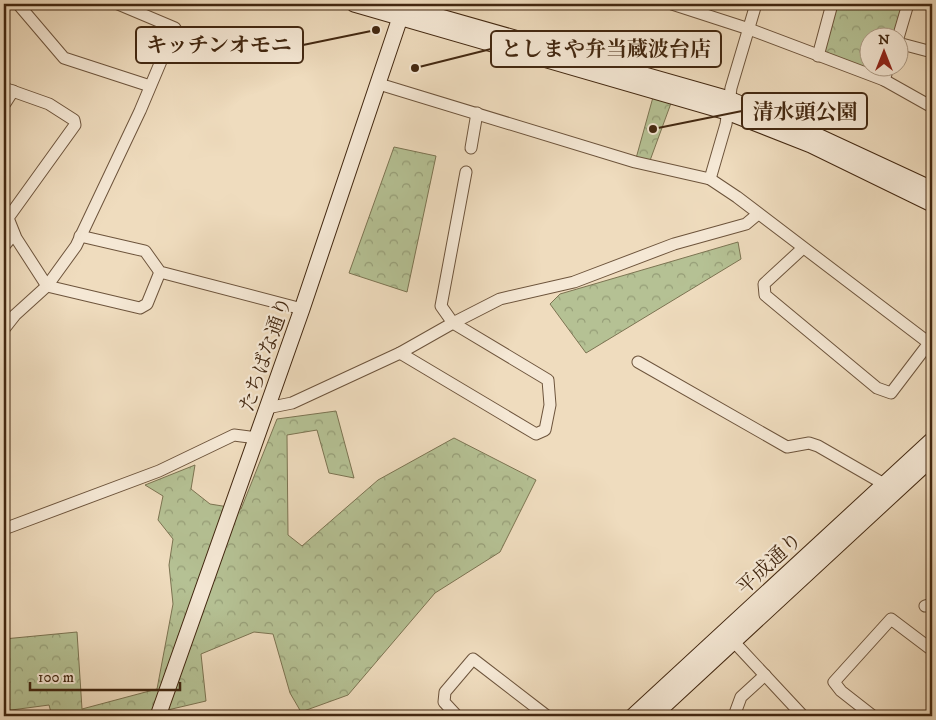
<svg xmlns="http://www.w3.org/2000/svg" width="936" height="720" font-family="'IM FELL DW Pica','Noto Serif JP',serif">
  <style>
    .forest { fill: url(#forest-crowns); stroke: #7c7452 }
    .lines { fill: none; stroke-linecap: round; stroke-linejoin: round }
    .street-casing { stroke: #6d543c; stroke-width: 13 }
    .secondary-casing { stroke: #422710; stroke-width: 17 }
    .street { stroke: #f5e8d5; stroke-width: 11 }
    .secondary { stroke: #f5e8d5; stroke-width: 15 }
    .labels { text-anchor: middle; stroke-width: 4.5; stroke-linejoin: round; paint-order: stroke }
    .street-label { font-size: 20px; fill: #422710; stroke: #f5e8d5 }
    .leader { fill: none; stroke: #422710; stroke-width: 2 }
    .callout-dot { fill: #422710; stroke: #f5e8d5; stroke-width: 2 }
    .callout { fill: #f5e8d5; stroke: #422710; stroke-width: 2 }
    .callout-label { font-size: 21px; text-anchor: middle; font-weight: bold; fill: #422710 }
  </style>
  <defs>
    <pattern id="forest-crowns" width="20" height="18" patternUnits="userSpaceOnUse" patternTransform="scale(1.25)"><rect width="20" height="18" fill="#b5c194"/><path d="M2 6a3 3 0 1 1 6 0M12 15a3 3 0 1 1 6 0" fill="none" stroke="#959d77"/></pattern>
  </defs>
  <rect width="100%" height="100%" fill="#efdcbe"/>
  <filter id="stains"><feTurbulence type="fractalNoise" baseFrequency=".004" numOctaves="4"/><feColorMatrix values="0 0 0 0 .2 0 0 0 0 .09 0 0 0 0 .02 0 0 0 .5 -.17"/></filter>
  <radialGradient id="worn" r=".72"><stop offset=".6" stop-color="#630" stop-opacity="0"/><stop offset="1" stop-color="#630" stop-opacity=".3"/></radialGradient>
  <g class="forest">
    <path d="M 832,4 L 908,4 L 898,37 L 868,38 L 868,68 L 888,68 L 884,80 L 818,56 Z"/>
    <path d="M 655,90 L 674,95 L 648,166 L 635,162 Z"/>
    <path d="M 394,147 L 436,156 L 407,292 L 349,273 Z"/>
    <path d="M 738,242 L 741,259 L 586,353 L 550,304 L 560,294 Z"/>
    <path d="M 336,411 L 354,478 L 329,473 L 317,430 L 287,435 L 288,535 L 302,546 L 378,480 L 454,438 L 536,480 L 500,552 L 435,593 L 348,695 L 301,712 L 290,693 L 273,634 L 254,632 L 201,654 L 206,701 L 142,716 L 52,716 L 49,705 L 4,711 L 4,639 L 77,632 L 82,709 L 157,689 L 173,604 L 169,565 L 173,539 L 158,520 L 163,496 L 145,485 L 195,465 L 191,489 L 210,504 L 241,509 L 277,419 Z"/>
  </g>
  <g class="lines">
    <g class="street-casing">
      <g id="street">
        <path d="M 18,4 L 64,58 L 150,86"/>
        <path d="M 672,4 L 749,29 L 884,80 L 932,107"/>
        <path d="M 898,38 L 908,4"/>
        <path d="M 898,43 L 932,52"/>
        <path d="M 818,56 L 832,4"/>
        <path d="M 884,80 L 888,68"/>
        <path d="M 379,84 L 635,162 L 710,179 L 737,197 L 929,343 L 891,393 L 877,388 L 765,295 L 764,284 L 803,248"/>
        <path d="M 4,88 L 49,104 L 74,120 L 75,125 L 8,218 L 16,238 L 47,286 L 140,308 L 147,304 L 160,272"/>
        <path d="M 4,105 L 13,91"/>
        <path d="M 471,148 L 477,113"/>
        <path d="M 710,179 L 726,124 L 731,88 L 756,4"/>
        <path d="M 80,236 L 145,251 L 160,272 L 302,309"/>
        <path d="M 4,246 L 14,234"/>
        <path d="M 4,329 L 15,315 L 47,286 L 76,246 L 140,111 L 175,28 L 118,4"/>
        <path d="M 400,353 L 536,434 L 545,430 L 550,405 L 548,380 L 453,323 L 441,306 L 466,172"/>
        <path d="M 638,362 L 787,447 L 809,443 L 818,446 L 884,484"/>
        <path d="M 267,408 L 292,403 L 400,353 L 453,323 L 500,299 L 574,282 L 674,244 L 746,224 L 758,214"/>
        <path d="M 4,529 L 159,471 L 234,435 L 257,438"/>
        <path d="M 925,606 L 932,604"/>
        <path d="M 734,642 L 803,716"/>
        <path d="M 457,716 L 444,702 L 445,692 L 473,659 L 547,716"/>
        <path d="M 734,716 L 741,697 L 765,675"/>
        <path d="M 873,716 L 841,691 L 834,682 L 891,619 L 932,650"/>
      </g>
    </g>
    <g class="secondary-casing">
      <g id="secondary">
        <path d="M 354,4 L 727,112 L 811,145 L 932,204"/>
        <path d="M 395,4 L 729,99 L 809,132 L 932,189"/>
        <path d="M 158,716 L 302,309 L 404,6"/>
        <path d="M 633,716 L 932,440"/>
        <path d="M 653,716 L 932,458"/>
      </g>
    </g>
    <use href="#street" class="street"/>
    <use href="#secondary" class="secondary"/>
  </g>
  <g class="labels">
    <g class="street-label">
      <text transform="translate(265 354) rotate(-71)" y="7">たちばな通り</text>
      <text transform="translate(769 563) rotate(-43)" y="7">平成通り</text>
    </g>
  </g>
  <path class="leader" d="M376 30L303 45M415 68L491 49M653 129L742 111"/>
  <g class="callout-dot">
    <circle cx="376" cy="30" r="5"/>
    <circle cx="415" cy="68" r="5"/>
    <circle cx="653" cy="129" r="5"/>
  </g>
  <g class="callout">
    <rect x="136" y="27" width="167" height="36" rx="5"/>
    <rect x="491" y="31" width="230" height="36" rx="5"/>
    <rect x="742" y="93" width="125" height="36" rx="5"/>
  </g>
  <g class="callout-label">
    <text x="219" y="52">キッチンオモニ</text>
    <text x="606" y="56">としまや弁当蔵波台店</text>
    <text x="805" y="119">清水頭公園</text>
  </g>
  <rect width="936" height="720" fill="none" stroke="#efdcbe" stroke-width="20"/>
  <rect x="5" y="5" width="926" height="710" fill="none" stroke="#422710" stroke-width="2.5"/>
  <rect x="10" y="10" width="916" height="700" fill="none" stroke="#422710"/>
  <g transform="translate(884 52)"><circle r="24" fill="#f5e8d5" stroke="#ad9b86"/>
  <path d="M0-4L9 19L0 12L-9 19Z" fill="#8f2418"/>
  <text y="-8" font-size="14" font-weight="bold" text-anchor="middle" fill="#422710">N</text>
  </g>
  <path d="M30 682v8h150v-8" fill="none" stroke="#422710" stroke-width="2.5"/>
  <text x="38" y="682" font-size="15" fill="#422710" stroke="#f5e8d5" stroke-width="4" paint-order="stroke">100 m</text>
  <rect width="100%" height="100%" filter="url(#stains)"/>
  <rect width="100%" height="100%" fill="url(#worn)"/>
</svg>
